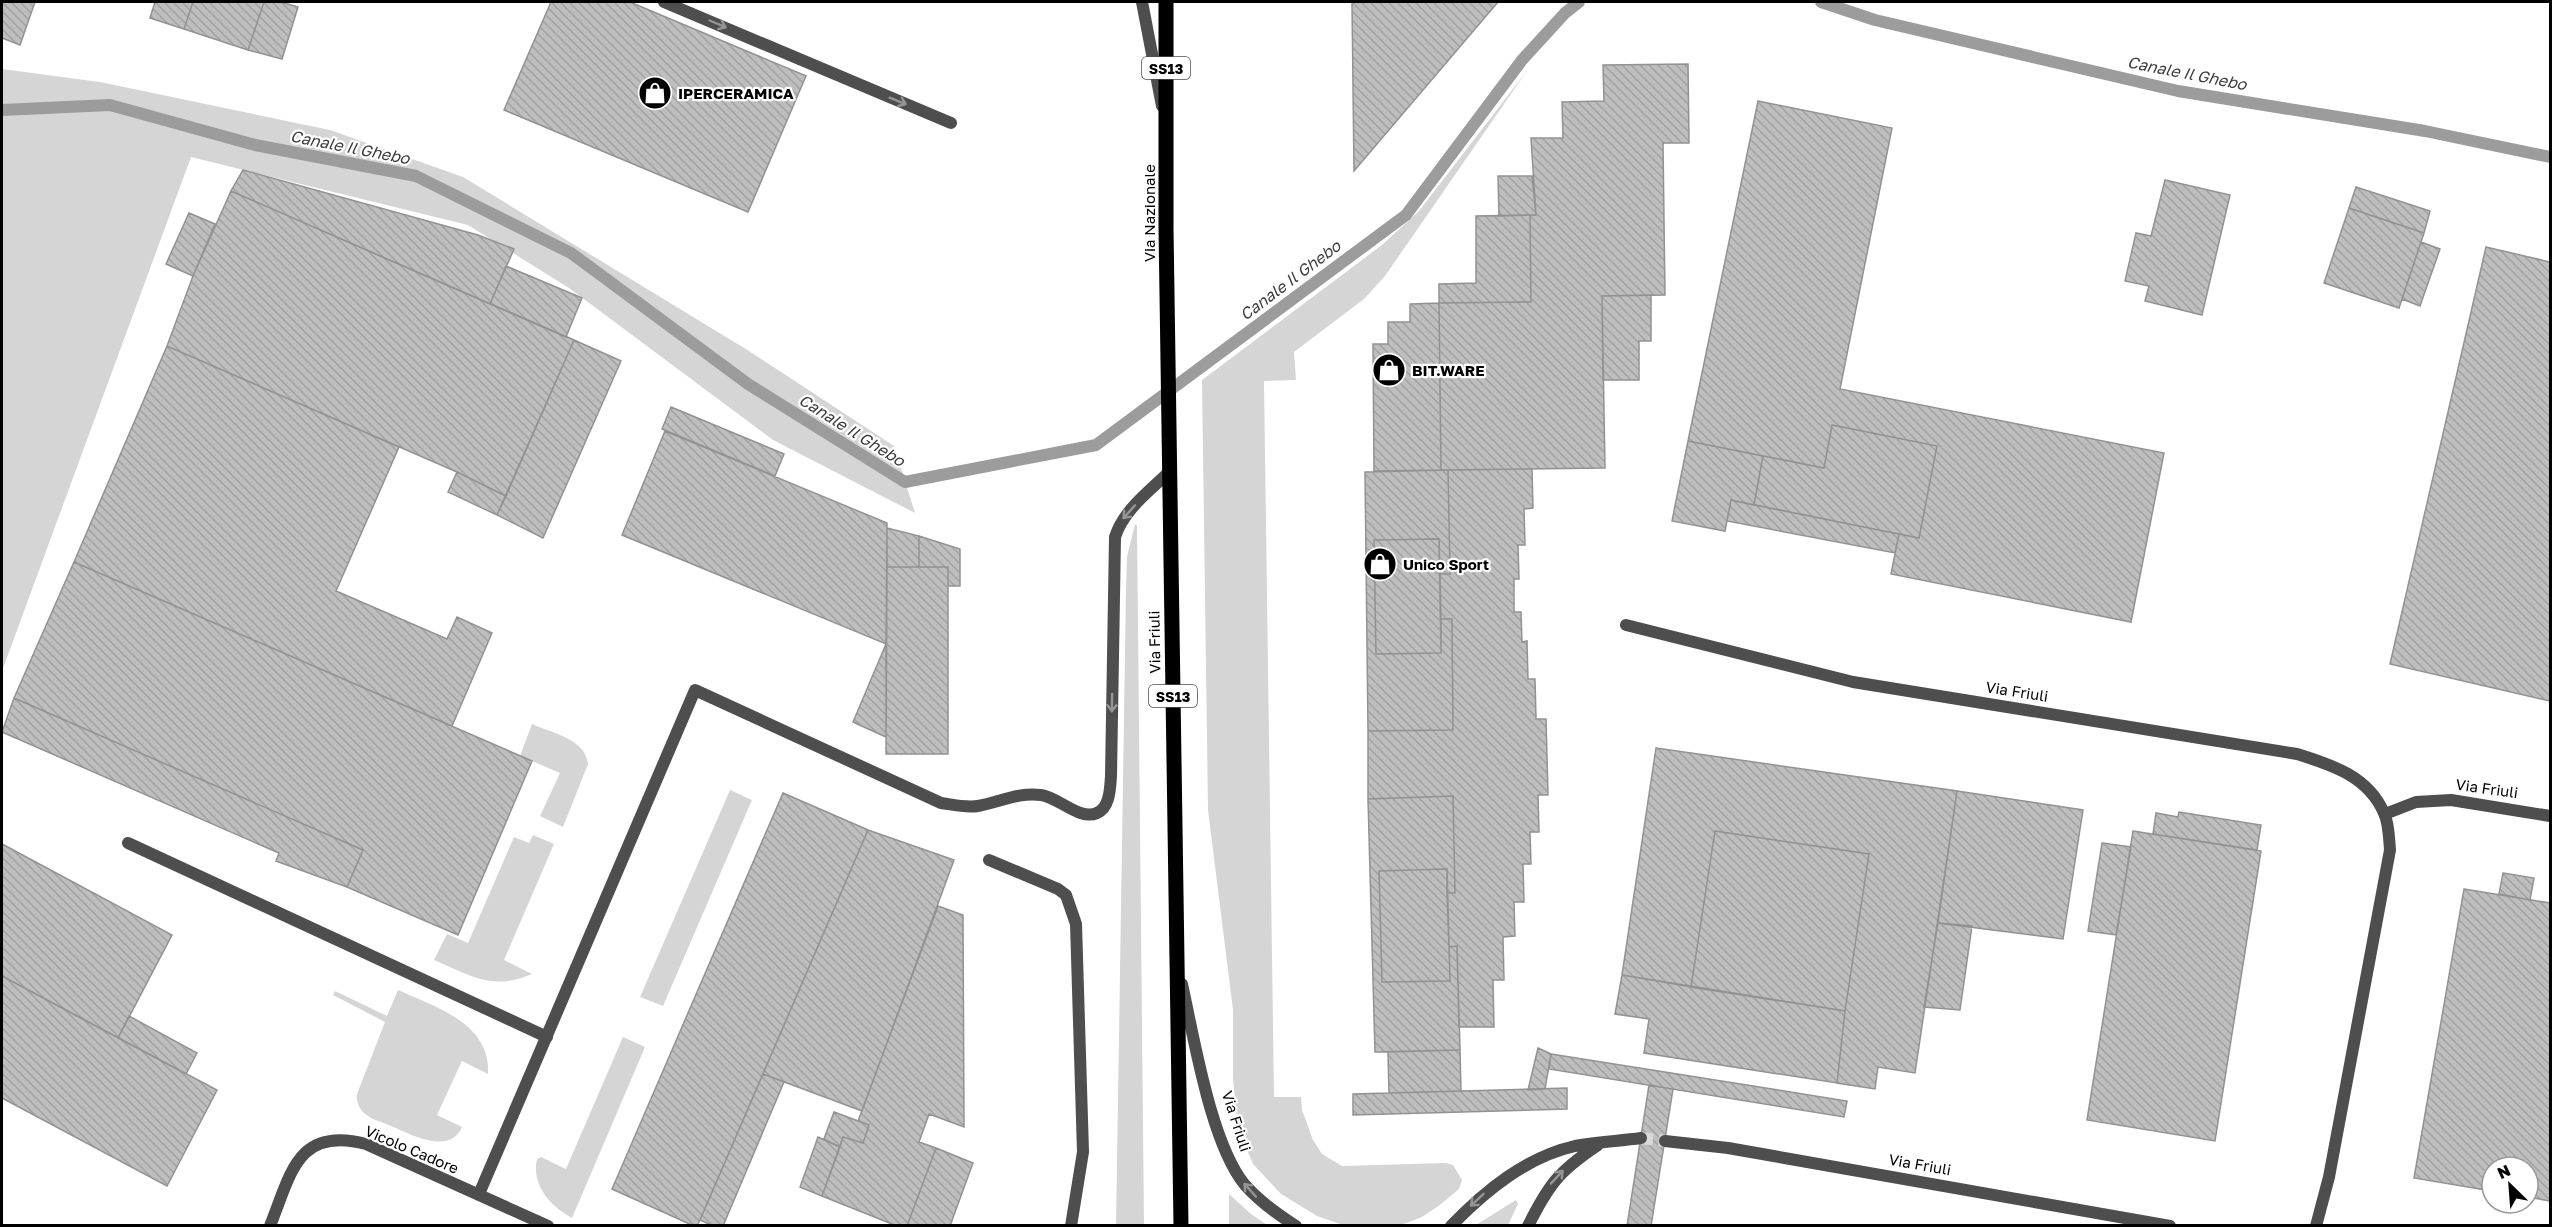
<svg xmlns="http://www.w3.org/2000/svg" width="2552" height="1227" font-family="'Golos Text',sans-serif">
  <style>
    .grass { fill: #d5d5d5 }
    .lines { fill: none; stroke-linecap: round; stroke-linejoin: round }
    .stream { stroke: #9c9c9c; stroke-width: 12 }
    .building { fill: url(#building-back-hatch); stroke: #929292; stroke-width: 1.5 }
    .street-tunnel { stroke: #d9d9d9; stroke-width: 12; stroke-dasharray: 12 6; stroke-linecap: butt }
    .lane { stroke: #4e4e4e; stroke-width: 12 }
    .street { stroke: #4e4e4e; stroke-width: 12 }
    .primary { stroke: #000; stroke-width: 15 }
    .oneway { stroke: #959595 }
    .labels { text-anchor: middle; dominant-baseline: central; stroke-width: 4.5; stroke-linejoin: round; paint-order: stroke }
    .shield { fill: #fff; stroke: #4c4c4c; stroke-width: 1.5 }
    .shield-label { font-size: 14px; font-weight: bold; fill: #000 }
    .poi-label { font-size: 15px; font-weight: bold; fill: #000; stroke: #fff; text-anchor: start }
    .street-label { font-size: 15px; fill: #000; stroke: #fff }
    .water-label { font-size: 16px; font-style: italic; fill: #3d3d3d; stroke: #fff }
  </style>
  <defs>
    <pattern id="building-back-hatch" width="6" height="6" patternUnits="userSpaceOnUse" patternTransform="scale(1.5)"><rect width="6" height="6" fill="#bebebe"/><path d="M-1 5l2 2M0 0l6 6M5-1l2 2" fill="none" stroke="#a2a2a2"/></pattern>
  </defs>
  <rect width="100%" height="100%" fill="#fff"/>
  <path class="grass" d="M1529 68 1385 276 1364 299 1294 352 1296 380 1264 381 1274 1097H1301L1302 1110 1313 1140 1322 1154 1342 1166 1445 1163 1453 1165 1462 1180 1459 1189 1441 1204 1422 1217 1401 1225H1343L1317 1216 1281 1194 1253 1164 1238 1129 1233 1079V1010L1208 810 1202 380 1382 245 1419 211Z
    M2 69 100 82 330 130 463 177 749 351 894 446 915 513 773 440 569 288 468 225 191 157 2 671Z
    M1135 524 1137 526 1144 1225 1116 1226 1126 590 1127 557Z
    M532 724C552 733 586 739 588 764L563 827 540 816 560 773 520 756Z
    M730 790 752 800 663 1006 640 997Z
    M533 835 554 844 504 960 532 974C493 991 471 976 434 960L447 934 468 943 514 837 529 843Z
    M398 990C435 1007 491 1023 488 1074L462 1061 437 1115 462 1127C450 1156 410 1134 391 1126 382 1122 369 1119 362 1111 358 1106 356 1100 357 1094L385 1022 333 995 335 991 387 1016Z
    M623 1037 645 1047 572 1218C551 1207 531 1185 537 1159L541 1157 566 1169Z
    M1229 1194 1251 1214 1267 1225H1229Z
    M1516 1200 1518 1204 1508 1225H1476Z"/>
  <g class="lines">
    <path class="stream" d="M1821 2 1875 20 2178 91 2425 131 2550 157
      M2 110 110 105 255 145 416 176 571 253 748 384 905 482 1096 445 1406 215 1522 60 1565 13 1579 2"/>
  </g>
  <path class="building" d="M2 2H35L20 45 2 38Z
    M155 2H193L184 29 150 18Z
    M193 2H264L248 50 184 29Z
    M264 2H281L298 7 282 59 248 50Z
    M551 2H630L806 76 748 212 504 110Z
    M1352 2H1498L1354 171Z
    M1688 64 1689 143H1663L1665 295 1602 296 1605 468 1441 470 1439 303 1531 302 1530 215H1536L1531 138H1563L1562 102 1604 101 1603 65Z
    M1758 101 1892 128 1840 389 2164 453 2131 622 1891 574 1899 534 1919 538 1937 446 1832 425 1824 468 1688 441Z
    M243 170 478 235 514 249 490 304 231 191Z
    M1498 176H1532L1536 215 1499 216Z
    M2165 180 2230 195 2202 315 2145 301 2149 286 2125 281 2136 233 2151 236Z
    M2356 187 2430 211 2424 233 2349 208Z
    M231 191 574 340 506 496 457 472 167 346 193 276Z
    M2349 208 2424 233 2399 308 2324 283Z
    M189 213 215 224 193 276 166 264Z
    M1530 215 1531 302 1439 303V284L1476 283V216Z
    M2421 242 2440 249 2420 306 2402 299Z
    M2486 247 2550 262V701L2390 664Z
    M506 266 582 298 566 337 490 304Z
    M1651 295V341H1639V380H1603L1602 296Z
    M1439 303 1441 470 1374 471 1373 344H1388V322H1410V304Z
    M574 340 621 361 543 538 497 515Z
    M167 346 399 447 336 591 447 639 457 617 492 633 452 726 74 562Z
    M671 407 784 454 775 476 662 429Z
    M1832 425 1937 446 1919 538 1754 505 1763 456 1824 468Z
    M665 431 887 523 886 644 622 535Z
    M1688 441 1763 456 1754 505 1731 500 1725 531 1672 521Z
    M1532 469 1533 508 1524 509 1525 545H1518L1519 579H1514V612H1521L1522 642 1527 641 1528 679H1535L1536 719H1546L1548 795H1538L1539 832H1530L1531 864H1523L1524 902H1514L1515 936 1503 937 1504 980H1493L1494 1027H1459L1457 946 1449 947 1447 893H1455L1453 796 1368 799V731L1453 730 1452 619H1441L1440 574H1450L1448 470Z
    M1448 470 1450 574H1440L1439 539 1374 540 1376 654 1441 653V619H1452L1453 730 1368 731 1365 472Z
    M457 472 506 496 497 515 448 492Z
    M1731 500 1899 534 1895 553 1727 521Z
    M887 528 919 536V567H887Z
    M919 536 960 549V586H948V567H919Z
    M1439 539 1441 653 1376 654 1374 540Z
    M74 562 532 761 458 935 347 887 363 850 14 698Z
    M887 567H948V754H886Z
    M886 644V737L853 722Z
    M14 698 363 850 347 887 276 861 279 853 2 732Z
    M1656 748 1957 791 1915 1073 1878 1067 1875 1089 1837 1083 1845 1011 1869 854 1715 831 1691 987 1622 975Z
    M1957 791 2083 810 2063 939 1938 923Z
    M783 793 868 830 700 1220 697 1226H694L612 1189Z
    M1453 796 1455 893H1447V869L1379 871 1382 982 1450 981 1449 947 1457 946 1460 1050 1375 1052 1368 799Z
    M2179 812 2261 825 2257 850 2153 834 2156 813 2178 817Z
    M868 830 954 860 862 1111 763 1074Z
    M1715 831 1869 854 1845 1011 1691 987Z
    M2133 831 2261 851 2215 1141 2087 1120Z
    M2102 843 2131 847 2116 935 2088 931Z
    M2 844 172 935 118 1038 2 976Z
    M1447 869 1450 981 1382 982 1379 871Z
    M2503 873 2534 878 2530 900 2499 894Z
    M2464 889 2550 903V1201L2528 1197V1167H2492V1191L2414 1178Z
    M938 906 963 915 964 1127 929 1114 919 1142 936 1148 907 1226H897L822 1196 843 1137 863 1143 869 1125 858 1121Z
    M1938 923 1972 926 1960 1010 1924 1007Z
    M1622 975 1845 1011 1837 1083 1644 1053 1649 1019 1615 1014Z
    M2 976 217 1090 167 1186 2 1098Z
    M129 1016 197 1053 186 1074 118 1038Z
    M1538 1048 1551 1054 1545 1089 1528 1090Z
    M1460 1050 1461 1091 1389 1093 1388 1052Z
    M1551 1054 1847 1101 1844 1117 1549 1069Z
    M763 1074 784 1082 723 1226H713L700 1220Z
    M1649 1085 1673 1089 1651 1226H1627Z
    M1567 1088V1109L1353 1115V1094Z
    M834 1112 869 1125 863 1143 843 1137 840 1147 824 1139Z
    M818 1137 840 1147 822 1196 800 1187Z
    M936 1148 973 1163 950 1226H907Z"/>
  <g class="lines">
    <path class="street-tunnel" d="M1641 1138 1665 1141"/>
    <path class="lane" d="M664 2 951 123
      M1142 2 1162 106
      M128 843 547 1037
      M989 860 1058 889 1066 895 1076 924 1083 1152 1071 1226
      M479 1194 695 690 941 803C954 805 966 808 978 806 1000 802 1018 792 1041 795 1058 797 1080 821 1097 813 1110 807 1110 789 1111 776L1115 537C1124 509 1150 491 1170 471"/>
    <path class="street" d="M1626 625 1853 682 2297 754C2332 765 2368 776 2384 813 2389 823 2389 839 2390 850L2329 1177 2316 1226
      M2385 814 2416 802 2451 800 2550 816
      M1182 984C1194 1038 1211 1144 1245 1185 1260 1202 1277 1214 1296 1226
      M1665 1141 1728 1148 2170 1226
      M270 1226C291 1174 297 1126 366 1144L548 1226
      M1451 1226C1485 1191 1526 1157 1575 1146 1597 1142 1619 1141 1641 1138
      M1528 1226C1549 1184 1559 1171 1598 1145"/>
    <path class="primary" d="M1166 2V228L1181 1226"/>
  </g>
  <defs><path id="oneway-shaft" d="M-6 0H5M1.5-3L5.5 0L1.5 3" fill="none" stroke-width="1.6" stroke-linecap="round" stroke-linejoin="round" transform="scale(1.5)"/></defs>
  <g class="oneway">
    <use href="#oneway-shaft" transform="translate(718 24) rotate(23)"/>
    <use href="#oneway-shaft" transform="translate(898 101) rotate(22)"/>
    <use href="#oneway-shaft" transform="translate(1129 512) rotate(132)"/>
    <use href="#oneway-shaft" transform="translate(1112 703) rotate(91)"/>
    <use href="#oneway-shaft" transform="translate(1557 1177) rotate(-47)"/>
    <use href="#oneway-shaft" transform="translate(1250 1190) rotate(-132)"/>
    <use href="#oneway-shaft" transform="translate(1477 1200) rotate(137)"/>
  </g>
  <defs>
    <symbol id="shop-disc" viewBox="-11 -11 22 22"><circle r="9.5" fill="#000" stroke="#fff"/><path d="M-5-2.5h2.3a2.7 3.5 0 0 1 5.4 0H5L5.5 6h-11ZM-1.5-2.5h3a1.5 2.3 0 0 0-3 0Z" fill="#fff"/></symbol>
  </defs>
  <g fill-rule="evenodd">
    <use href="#shop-disc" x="636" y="74" width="38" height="38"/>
    <use href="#shop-disc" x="1370" y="351" width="38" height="38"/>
    <use href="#shop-disc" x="1361" y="545" width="38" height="38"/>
  </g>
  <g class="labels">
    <g class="shield">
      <rect x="1142" y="57" width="48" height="22" rx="4.5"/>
      <rect x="1149" y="685" width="48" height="22" rx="4.5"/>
    </g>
    <g class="shield-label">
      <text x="1166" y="68">SS13</text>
      <text x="1173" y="696">SS13</text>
    </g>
    <g class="poi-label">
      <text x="678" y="93">IPERCERAMICA</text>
      <text x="1412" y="370">BIT.WARE</text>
      <text x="1403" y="564">Unico Sport</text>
    </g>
    <g class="street-label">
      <text transform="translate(1149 213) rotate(-90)">Via Nazionale</text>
      <text transform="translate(1154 642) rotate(-91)">Via Friuli</text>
      <text transform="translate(2017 691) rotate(9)">Via Friuli</text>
      <text transform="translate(2487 788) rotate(8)">Via Friuli</text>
      <text transform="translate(1237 1121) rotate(72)">Via Friuli</text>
      <text transform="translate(412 1149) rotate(23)">Vicolo Cadore</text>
      <text transform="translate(1920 1164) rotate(10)">Via Friuli</text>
    </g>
    <g class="water-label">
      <text transform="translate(2187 73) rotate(11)">Canale Il Ghebo</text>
      <text transform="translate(350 147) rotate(11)">Canale Il Ghebo</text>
      <text transform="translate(1290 280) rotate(-37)">Canale Il Ghebo</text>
      <text transform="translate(852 430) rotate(32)">Canale Il Ghebo</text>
    </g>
  </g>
  <rect width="2552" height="1227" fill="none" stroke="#000000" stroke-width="6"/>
  <g transform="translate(2510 1185) rotate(335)"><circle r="28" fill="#ffffff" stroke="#999999" stroke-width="1.5"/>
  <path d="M0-4.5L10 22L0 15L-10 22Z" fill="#000000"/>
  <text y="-9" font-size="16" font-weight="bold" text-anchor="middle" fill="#000000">N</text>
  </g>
</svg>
